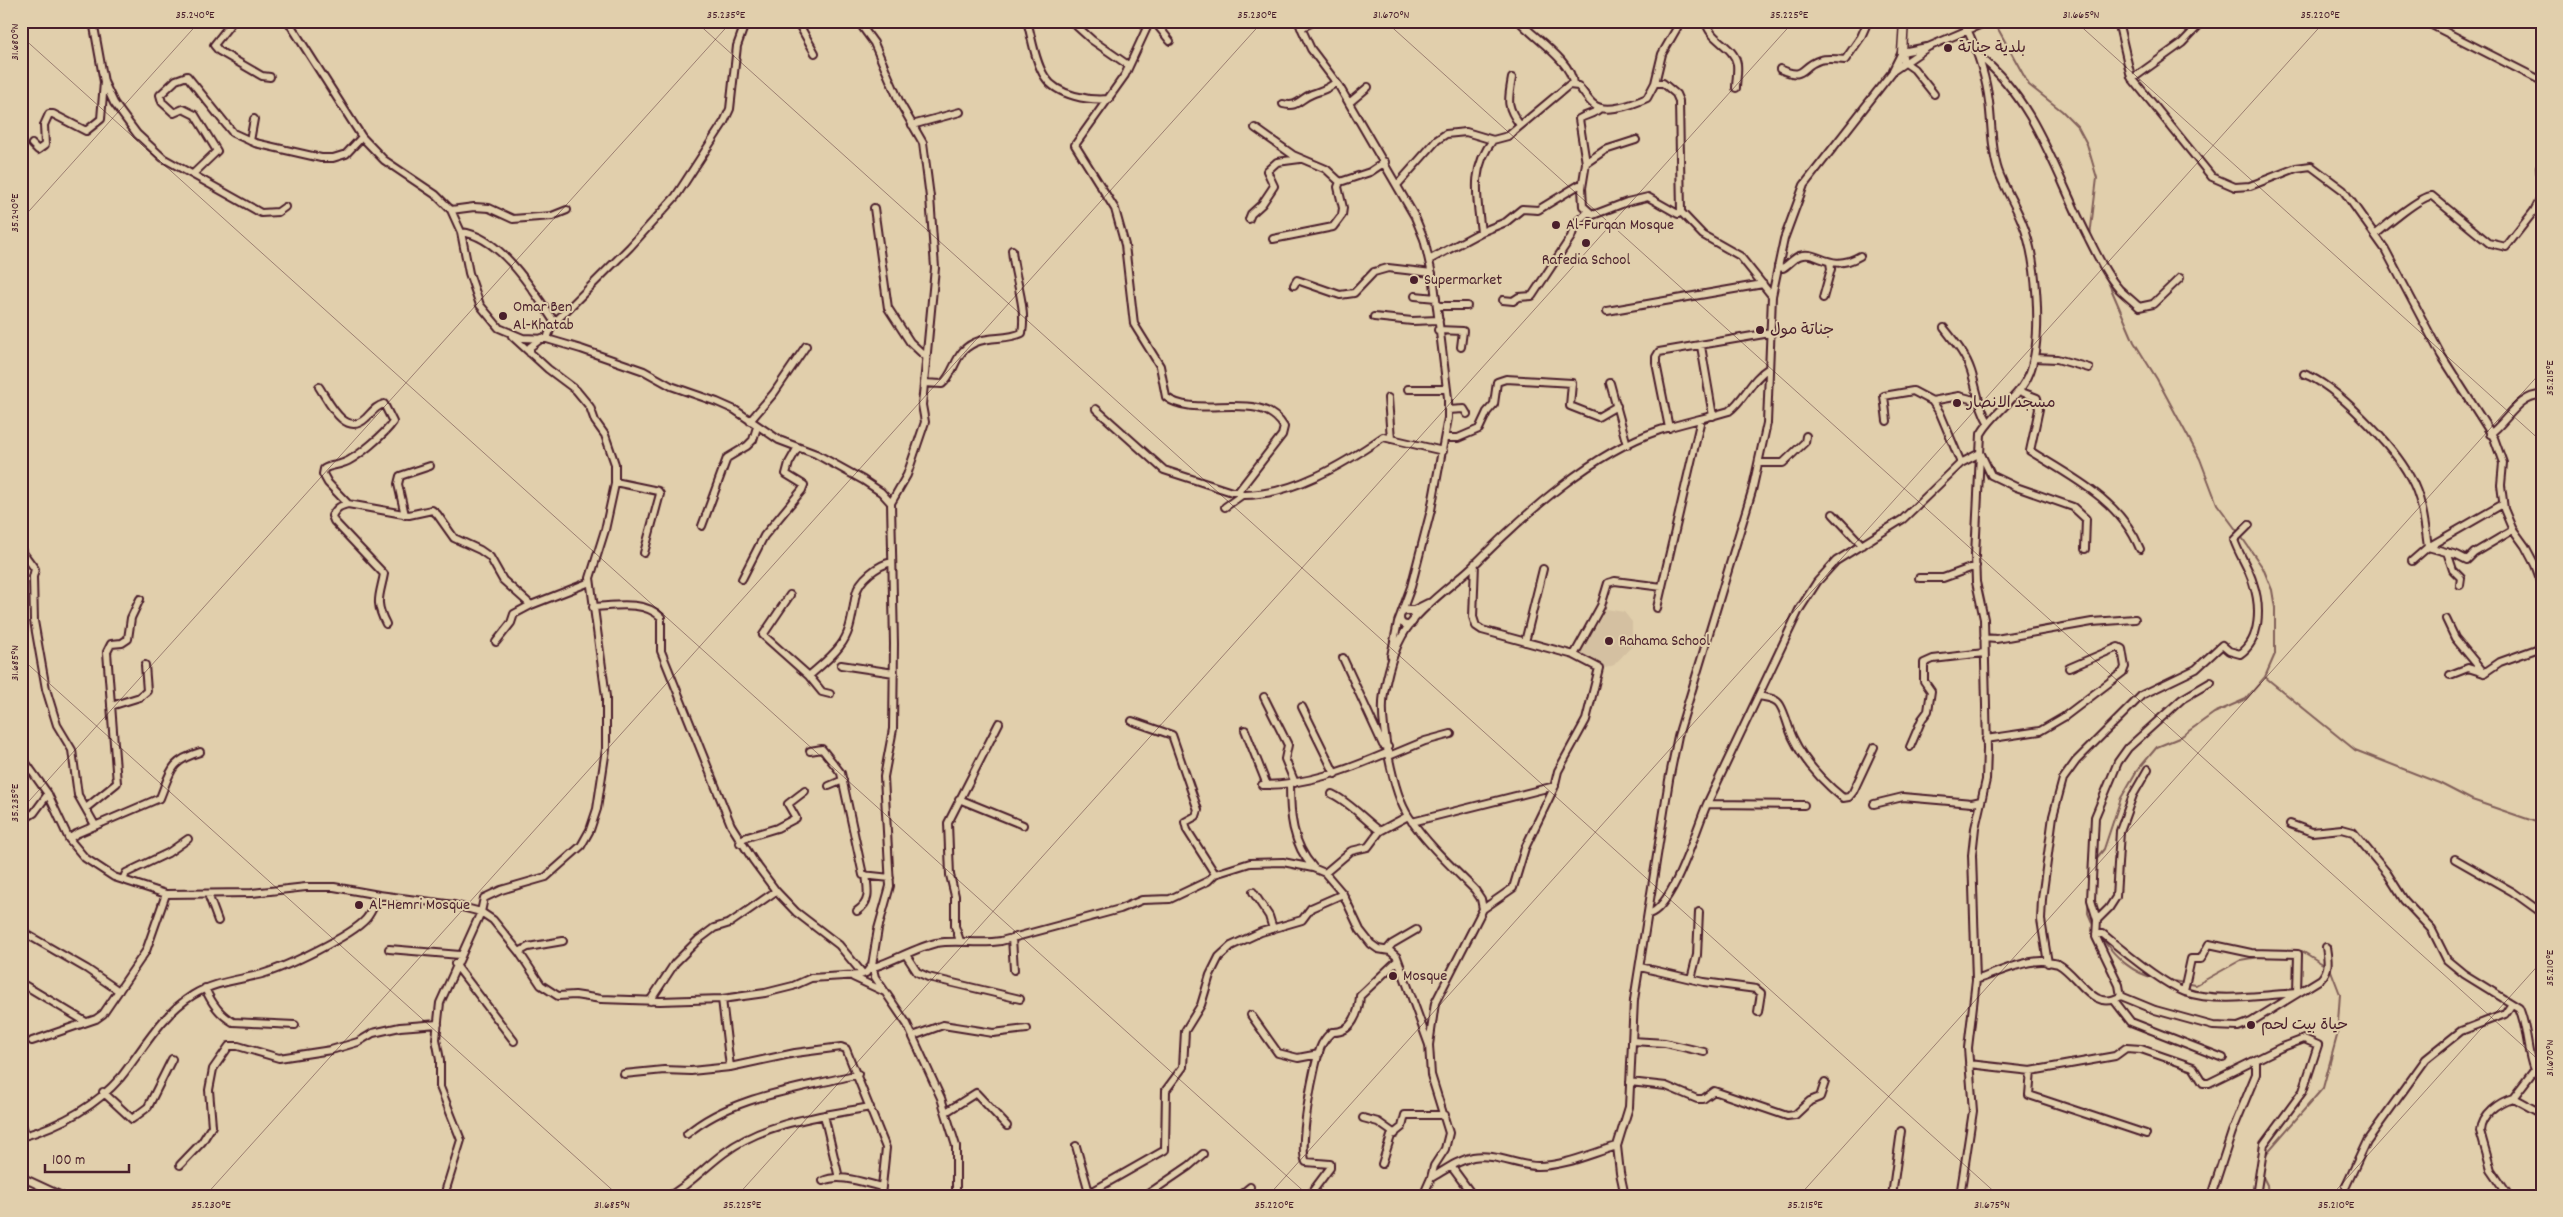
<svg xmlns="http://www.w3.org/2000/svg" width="2563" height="1217" font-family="Dekko,'Playpen Sans Arabic',sans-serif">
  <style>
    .built { fill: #d4c0a1 }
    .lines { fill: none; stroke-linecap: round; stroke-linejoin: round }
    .stream { stroke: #815f59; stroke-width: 2 }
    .minor-casing { stroke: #4a1f2b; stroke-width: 10 }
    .major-casing { stroke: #4a1f2b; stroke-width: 11 }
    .minor { stroke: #e1cfac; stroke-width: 6 }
    .major { stroke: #e1cfac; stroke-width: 8 }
    .ticks { fill: none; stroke: #4a1f2b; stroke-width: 1; stroke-opacity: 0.45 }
    .poi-dot { fill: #4a1f2b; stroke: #e1cfac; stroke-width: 2 }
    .labels { text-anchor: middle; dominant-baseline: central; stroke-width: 4; stroke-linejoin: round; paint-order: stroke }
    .poi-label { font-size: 16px; fill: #4a1f2b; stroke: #e1cfac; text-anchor: start }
    .neatline { fill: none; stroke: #4a1f2b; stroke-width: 2 }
    .ticks-label { font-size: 12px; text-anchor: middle; fill: #4a1f2b }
  </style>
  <rect width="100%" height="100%" fill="#e1cfac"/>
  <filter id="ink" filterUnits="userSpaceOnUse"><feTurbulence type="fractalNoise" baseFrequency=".02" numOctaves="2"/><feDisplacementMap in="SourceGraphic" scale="10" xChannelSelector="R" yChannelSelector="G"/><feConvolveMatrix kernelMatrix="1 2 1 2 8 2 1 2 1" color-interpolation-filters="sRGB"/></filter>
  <g filter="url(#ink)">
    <path class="built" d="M1606 609 1624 612 1632 622V646L1614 665 1606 668 1584 660 1578 651 1591 635Z"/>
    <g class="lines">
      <path class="stream" d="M1997 27 2029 85 2062 111 2078 127 2087 144 2097 178 2090 236
        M2106 277 2134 342 2157 379 2200 459 2217 504 2237 531
        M2265 677 2355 750 2439 783 2472 800 2542 824
        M2095 860 2104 849 2121 798 2136 772 2157 747 2179 738 2214 713 2246 699 2265 677 2275 654V608L2272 590 2263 568 2243 539
        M2089 886 2088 913 2094 927
        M2103 940C2117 958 2132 973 2155 978
        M2297 952 2302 951 2326 966
        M2167 980 2196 985 2241 960 2265 956
        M2265 1155 2323 1088 2337 1036 2340 994 2330 968
        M2262 1175 2267 1185 2268 1196"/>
      <defs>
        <path id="minor" d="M233 21 214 45 219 51 262 76 270 77
          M288 21 362 137 384 160 436 195 451 210 461 232 469 273 480 305 499 328 523 338 547 339 581 349 644 371 671 386 717 402 735 410 779 440 816 454 863 480 881 492 891 503 894 644 893 729 884 777 890 886 878 929 872 965 875 977 907 1024 941 1098 956 1146V1196
          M797 21 815 53
          M858 21 874 43 900 103 923 143 930 197 935 268 922 405 925 422 907 475 891 503
          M1027 21C1032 38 1035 62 1045 77 1057 96 1090 101 1109 99
          M1071 21 1092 40 1128 65
          M1150 21 1125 75 1075 145 1115 209 1125 245 1134 324 1160 366 1166 397C1197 421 1262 387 1284 427L1282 435 1238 492
          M1154 21 1170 41
          M1298 21 1311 49 1339 86 1415 217 1424 239 1434 283 1448 398V418L1431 510 1411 587 1398 622 1391 656
          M1519 21C1534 38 1572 61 1573 84
          M1706 21C1709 41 1734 45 1737 64 1738 72 1736 81 1736 88
          M2118 21 2131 77 2212 177 2235 187 2250 186 2296 168 2311 166 2343 190 2385 249 2441 355 2494 438 2503 463 2501 485 2504 509 2512 528 2525 546 2535 565 2542 584
          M2424 21 2542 81
          M1301 28 1314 21
          M1902 52 1904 62 1914 69 1934 94
          M1902 52 1927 47
          M1979 56C2036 101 2056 175 2088 237 2097 255 2106 274 2119 289 2125 295 2133 301 2139 307L2153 304 2180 278
          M1780 69C1806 81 1800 66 1820 60 1827 58 1837 59 1845 60L1861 37 1868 21
          M1893 70 1902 52
          M1512 78C1508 101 1506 106 1520 125
          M2132 79 2182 43 2203 21
          M104 82 114 103 137 134 163 158 261 213 278 212 285 207
          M1655 83 1662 54 1681 21
          M1349 103 1368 87
          M1283 104C1298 108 1299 99 1312 94 1322 90 1327 90 1336 82
          M912 125 960 112
          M1255 128 1293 155 1326 169 1340 182
          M250 141 254 119
          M32 144 38 150 45 145 44 125 49 114H53L86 131 101 119 104 82 93 21
          M1586 163 1605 150 1636 140
          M2542 164 2540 167 2542 189
          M193 174 217 151 195 115 183 109 174 113 162 102 160 95 176 80 187 76 233 133 255 143 321 158H333L346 154 362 137
          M1398 184 1437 140 1446 134 1466 132 1493 140 1508 136 1569 85 1578 86C1583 91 1587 99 1593 104 1605 115 1634 104 1647 98L1655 83H1663L1676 94 1679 101 1681 212 1703 235 1740 256 1772 296
          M1582 188 1586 163 1579 119C1586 114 1594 115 1600 108
          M874 208 888 308 910 342 926 357
          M451 210 474 207 489 208 513 219 552 216 567 210
          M1249 219 1251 214 1262 204 1274 186 1267 171 1277 162 1300 159
          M461 232C501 236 535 293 555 323
          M1481 232C1477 197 1470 169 1493 140
          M2375 235C2384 227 2422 195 2432 196L2489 243 2506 247 2534 211 2542 195
          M1273 239 1333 227 1342 215 1343 208 1338 187 1340 182 1370 172 1385 162
          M1429 260 1481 232 1506 222 1522 209 1538 210 1579 185 1582 188 1583 206 1593 215 1627 202 1648 197 1678 214 1681 212
          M1778 266 1783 268C1788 265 1794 258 1799 256 1818 249 1829 274 1860 256
          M1294 285 1297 280 1340 295 1354 293 1374 272 1388 268 1432 273
          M1415 296 1436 298
          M1823 298 1831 269 1830 262
          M1503 300 1513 301 1519 297 1532 296 1571 237 1576 223 1588 212
          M1437 306H1467
          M1607 311 1763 284
          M1374 317 1412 321 1439 320
          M1944 328C1954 341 1966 355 1971 371 1977 389 1978 405 1988 422
          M1438 330 1463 331 1461 347
          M547 339 551 327 557 320 630 247 676 196 724 122 730 109 737 46 746 21
          M1701 346 1713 416
          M530 353V347L542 338
          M2034 358 2057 359 2089 368
          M2304 374C2336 385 2394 447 2410 477 2422 497 2425 524 2428 547
          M924 383 942 384C952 376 954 361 963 351 980 333 1003 342 1022 333 1027 306 1014 277 1012 250
          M1610 383 1627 445
          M319 387C329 402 345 438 366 418 372 412 376 406 384 404L393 422C386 433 356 459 343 463 336 466 330 465 324 469L323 474 328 483 348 504 409 515 432 510 437 514 454 538 480 550 490 557 503 580 531 605 590 582
          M1408 389H1447
          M2019 391 2037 398 2039 409 2030 451C2072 477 2121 501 2140 549
          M1388 398 1391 439
          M1932 401 1940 413 1961 463
          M1096 409 1164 470 1232 492H1238L1242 495C1291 496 1344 464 1383 437L1443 451
          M1448 410 1464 409 1467 414
          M750 421 774 393 806 346
          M1887 421 1884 396 1913 391 1932 401 1959 396 1978 401
          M1669 428 1656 363V357L1659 352 1770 333
          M2490 434C2507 422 2519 394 2542 395
          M1446 438H1458L1479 429 1487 412 1494 404 1497 382 1506 379 1572 383 1570 406 1598 417 1617 406
          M1981 454 1991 475 2016 487 2073 507 2086 519 2085 549
          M1759 463H1783L1805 442 1806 436
          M615 482 658 491 660 494 644 553
          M348 504C340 506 337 507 332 516L334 521 384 574C380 596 374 601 386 624
          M1225 507 1242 495
          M1833 514 1862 545
          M405 515 398 484 400 476 430 466
          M702 526 727 458 747 446 753 440 757 427
          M2428 547 2457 555 2467 560 2474 553 2513 530
          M21 550 35 569 33 577 34 621 46 689 57 725 72 750 78 795 95 825
          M2447 552 2453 570 2461 578 2460 585
          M2412 561 2428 547 2503 504
          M1475 563 1473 617 1476 626 1482 630 1574 655 1599 668 1586 720 1558 771 1554 788 1525 848 1513 888 1483 909
          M1919 578H1943L1976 566
          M742 579 764 536 802 490 804 485 786 474 789 463 798 447
          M790 595 763 635 809 676 822 692 830 694
          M593 607C615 606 644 600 661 617V651L731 825 753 860 776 891 796 912 839 945 863 974
          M1657 608 1701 419
          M1408 610H1414L1428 603
          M1400 618a7 7 0 1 1 14 0a7 7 0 1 1-14 0Z
          M2446 619 2455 638 2484 673 2500 662 2542 647
          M1984 638 1996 639 2092 622 2135 619
          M496 642 511 623 514 614 531 605
          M1525 642 1543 569
          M1574 655 1601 606 1608 583 1615 581 1662 587
          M1343 658 1383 745 1388 747
          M841 665 894 673
          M2450 675 2468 668 2484 673
          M809 676C819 667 832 657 840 646 852 631 852 612 856 594 859 579 878 565 892 562
          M1759 696C1767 698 1776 698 1780 705 1786 715 1788 728 1793 738 1805 763 1822 781 1843 798L1849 797 1853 792 1874 747
          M1264 697 1288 745 1285 759 1295 783
          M111 706 140 697 147 691 145 665
          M1302 707 1335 774
          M1132 721 1172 735 1198 810 1196 816 1185 822 1187 830 1215 874
          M1245 730 1267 785
          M1986 739 2040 731 2064 717 2123 672 2125 667 2122 649 2118 647 2069 668
          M1910 747 1922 719 1928 711 1931 691 1924 681V663L1933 659 1984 653
          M810 751 822 749 841 773 863 875 890 878
          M21 756 48 794 69 839 85 858 114 877 166 894 252 893 306 887H334L379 895 454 905 481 912 493 920 519 952 541 985 558 996 575 995 601 999 660 1001 722 999 765 993 793 986 811 978 860 975 866 973 872 965
          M1389 756 1425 741 1451 734
          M1290 784C1290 814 1292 844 1313 867
          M1262 785C1308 785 1347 770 1389 752
          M829 786 843 780
          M1332 794C1348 801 1365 820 1380 831
          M959 799 1023 825
          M1707 804 1804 805
          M1874 804 1903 797 1972 803 1981 801
          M86 808 117 783 107 652 111 644 122 643 128 639 131 618 140 599
          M21 821 34 813 48 794
          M1412 822 1555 786
          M2290 824 2312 832 2342 829 2353 832 2387 873 2404 900 2432 930 2447 960 2464 974 2519 1008C2528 1028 2526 1050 2534 1070
          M69 839 76 834 160 798C171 771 170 761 200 752
          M740 843 744 838 777 828 796 818 788 804 805 791
          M2455 859 2513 892 2542 913
          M1325 873 1351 851 1368 847 1380 831 1408 816
          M123 880 126 873 168 853 188 839
          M1253 892 1269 916 1273 929
          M208 894 218 921
          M857 911C871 902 868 890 866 875
          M1649 914C1674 906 1696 829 1707 804L1799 610 1817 582 1836 561 1903 519 1961 463 1980 453
          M2097 920 2091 900 2095 817 2118 762 2128 748 2182 699 2211 682
          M21 931 87 969 119 991
          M2096 934H2103C2123 951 2161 983 2185 992 2216 1003 2264 995 2297 993L2298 954 2251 953 2209 944 2201 959H2191L2184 991
          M1012 938 1014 970
          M960 941 955 926V896L950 875 948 823 999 723
          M389 949 460 955
          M1387 950 1392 944 1416 930
          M519 952 528 947 563 941
          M906 955 917 972 928 977 1020 999
          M2048 963 2041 920 2042 899 2053 816 2063 779 2076 761 2142 695 2196 669 2222 645 2229 651 2240 654C2261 640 2261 606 2253 583 2249 568 2239 555 2234 540L2249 525
          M455 964 514 1041
          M872 965 877 966C895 960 918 947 936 943 959 939 978 945 1001 941L1120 909 1142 900 1170 899 1208 881 1215 874 1250 863 1283 862 1313 868 1325 873 1343 894 1360 930 1371 944 1378 949 1390 951 1397 957 1429 1045 1431 1075 1449 1133 1445 1149 1434 1166 1431 1178 1423 1196
          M1640 967 1704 982 1756 989 1761 993 1758 1012
          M853 977 885 992
          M1691 979 1697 955 1699 912
          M1976 980C1993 974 2025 960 2043 961 2047 962 2055 963 2058 964 2078 974 2093 1014 2121 996
          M21 983 86 1022
          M205 988C211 1002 220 1015 233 1022L295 1025
          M2121 996 2155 1010 2213 1026 2238 1027 2251 1022 2321 979C2330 969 2328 960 2326 947
          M2121 996 2119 985 2096 937 2097 920 2109 908 2116 897 2120 831 2133 795 2148 769
          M722 999 730 1067
          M2114 1000 2131 1022 2223 1058
          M650 1001 675 963 698 940 714 928 730 923 776 891
          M1251 1015 1278 1053 1298 1058 1319 1054
          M913 1036 943 1025 993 1033 1027 1029
          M32 1041 96 1019 103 1014 146 951 166 894
          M1632 1041 1665 1043 1704 1052
          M1429 1045 1435 1003 1483 909 1481 899 1475 890C1452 867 1427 844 1409 817 1393 794 1379 721 1384 693 1388 670 1396 641 1411 623 1430 599 1456 583 1477 562 1527 512 1592 453 1660 430 1682 423 1706 418 1729 411 1745 399 1751 379 1769 368
          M1969 1064 2031 1071 2115 1056 2126 1048 2141 1049 2193 1067 2203 1083H2209L2280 1048 2304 1039 2318 1045 2303 1091 2264 1144 2256 1196
          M2031 1071 2029 1095 2146 1134
          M624 1074 664 1070 691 1071 730 1067 795 1053 841 1047 846 1049 886 1148 881 1196
          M1630 1082 1666 1086 1697 1099H1703L1714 1091 1787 1116 1795 1115 1810 1101 1820 1097 1825 1082
          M103 1092 132 1119 148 1107 172 1059
          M2513 1098 2542 1060
          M946 1112 976 1093 1007 1126
          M824 1115 839 1178
          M1363 1118 1378 1122 1395 1134
          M21 1123 26 1135
          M687 1134C733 1095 801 1089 858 1074
          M21 1137C59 1126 95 1107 121 1077 144 1048 161 1015 193 995 214 982 239 980 262 974 286 967 351 936 366 919 372 912 375 903 379 895
          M1076 1146 1089 1192
          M1617 1146 1620 1173 1625 1196
          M1382 1164 1391 1136 1402 1127 1405 1115H1445
          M180 1165 202 1142 212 1126 209 1090 213 1069 229 1046H238L279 1058 331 1050 358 1042 373 1033 400 1027 438 1024
          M1451 1166 1473 1196
          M21 1177 62 1196
          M1431 1178C1445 1170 1458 1160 1473 1157 1495 1153 1517 1166 1538 1166 1565 1166 1592 1153 1617 1146L1629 1107 1634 1000 1669 780 1678 736 1752 491 1767 423 1772 296 1784 239 1804 185 1893 71 1928 47 1989 21
          M823 1181C840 1173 864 1183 882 1187
          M2346 1186 2367 1141 2426 1059 2461 1031 2505 1014 2512 1004
          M447 1196 446 1189 461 1140 440 1087V1060L436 1039 440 1003 481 912 484 898 501 890 546 877 581 846 590 830 597 809 606 749V697L590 578 605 530 615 484V464L605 435 595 421 590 407 576 390 548 369 512 336
          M669 1196C690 1184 705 1167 724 1153 765 1122 821 1116 870 1107
          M1084 1196 1165 1150 1166 1090 1183 1067 1185 1031 1201 1005 1210 975 1219 957 1231 946 1261 932 1302 920 1311 908 1343 894
          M1145 1196 1189 1166 1203 1154
          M1239 1196 1250 1187
          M1309 1196 1330 1168V1164L1306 1162C1298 1148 1314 1060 1322 1044 1325 1039 1328 1035 1332 1032 1352 1033 1359 1013 1360 996L1398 960
          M1892 1196 1901 1131
          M1960 1196 1973 1111 1968 1048 1976 980 1972 855 1975 828 1986 780 1987 749 1984 619 1976 582 1975 555 1981 434C1994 411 2020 398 2030 372 2043 336 2037 257 2022 222 2015 204 2004 188 1998 170 1991 149 1992 124 1989 102 1986 75 1978 53 1967 29
          M2211 1196 2232 1132 2256 1074V1061
          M2509 1196 2491 1170 2480 1131C2481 1115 2499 1102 2513 1098L2542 1114"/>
        <path id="major" d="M1902 52 1904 21"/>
      </defs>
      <use href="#minor" class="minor-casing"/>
      <use href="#major" class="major-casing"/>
      <use href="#minor" class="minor"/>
      <use href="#major" class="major"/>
    </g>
  </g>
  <path class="ticks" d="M695 21 1999 1196M1385 21 2542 1063M2075 21 2542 442M21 36 1309 1196M21 220 200 21M21 658 619 1196M21 810 732 21M205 1196 1263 21M737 1196 1794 21M1268 1196 2325 21M1799 1196 2542 371M2331 1196 2542 961"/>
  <g class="poi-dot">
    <circle cx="1948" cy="48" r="5"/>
    <circle cx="1556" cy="225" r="5"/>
    <circle cx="1586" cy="243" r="5"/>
    <circle cx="1414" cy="280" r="5"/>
    <circle cx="503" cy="316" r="5"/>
    <circle cx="1760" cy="330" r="5"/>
    <circle cx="1957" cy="403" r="5"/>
    <circle cx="1609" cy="641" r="5"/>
    <circle cx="359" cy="905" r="5"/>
    <circle cx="1393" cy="976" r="5"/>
    <circle cx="2251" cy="1025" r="5"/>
  </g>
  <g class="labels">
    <g class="poi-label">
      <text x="1958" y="48">بلدية جناتة</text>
      <text x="1566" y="225">Al-Furqan Mosque</text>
      <text x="1586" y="260" text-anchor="middle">Rafedia School</text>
      <text x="1424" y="280">Supermarket</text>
      <text x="513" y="307">Omar Ben<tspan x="513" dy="18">Al-Khatab</tspan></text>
      <text x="1770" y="330">جناتة مول</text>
      <text x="1967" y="403">مسجد الانصار</text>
      <text x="1619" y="641">Rahama School</text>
      <text x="369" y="905">Al-Hemri Mosque</text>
      <text x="1403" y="976">Mosque</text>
      <text x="2261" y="1025">حياة بيت لحم</text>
    </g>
  </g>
  <rect width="2563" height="1217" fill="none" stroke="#e1cfac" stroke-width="55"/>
  <path d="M45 1164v8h84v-8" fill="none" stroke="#4a1f2b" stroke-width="2.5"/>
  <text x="52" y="1164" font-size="15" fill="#4a1f2b" stroke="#e1cfac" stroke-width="4" paint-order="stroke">100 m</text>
  <rect x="28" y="28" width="2508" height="1162" class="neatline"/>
  <g class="ticks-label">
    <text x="195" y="18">35.240°E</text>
    <text x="726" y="18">35.235°E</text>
    <text x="1257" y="18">35.230°E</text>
    <text x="1391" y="18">31.670°N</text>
    <text x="1789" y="18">35.225°E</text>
    <text x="2081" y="18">31.665°N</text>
    <text x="2320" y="18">35.220°E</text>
    <text transform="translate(14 42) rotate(-90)" y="4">31.680°N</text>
    <text transform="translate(14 213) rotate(-90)" y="4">35.240°E</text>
    <text transform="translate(2549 378) rotate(-90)" y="4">35.215°E</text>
    <text transform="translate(14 663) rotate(-90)" y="4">31.685°N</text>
    <text transform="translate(14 803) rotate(-90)" y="4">35.235°E</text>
    <text transform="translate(2549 968) rotate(-90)" y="4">35.210°E</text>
    <text transform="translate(2549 1058) rotate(-90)" y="4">31.670°N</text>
    <text x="211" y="1208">35.230°E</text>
    <text x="612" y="1208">31.685°N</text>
    <text x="742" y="1208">35.225°E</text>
    <text x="1274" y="1208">35.220°E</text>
    <text x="1805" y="1208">35.215°E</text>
    <text x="1992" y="1208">31.675°N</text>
    <text x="2336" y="1208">35.210°E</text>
  </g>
</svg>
